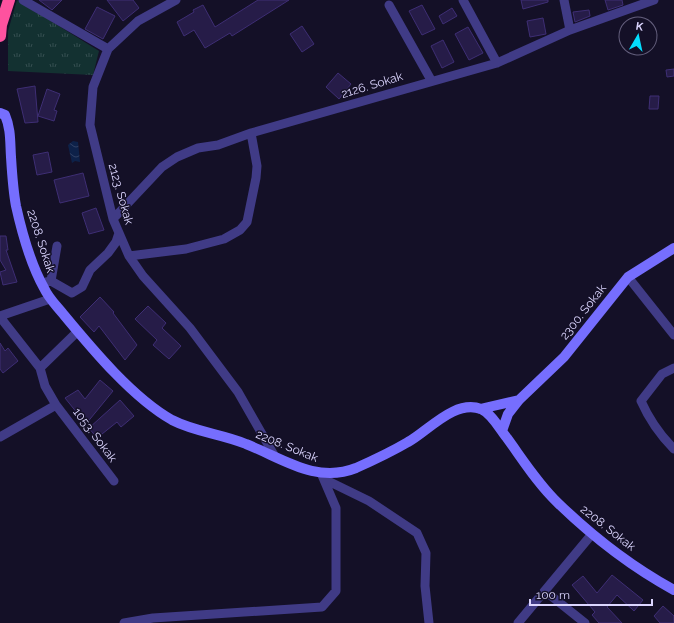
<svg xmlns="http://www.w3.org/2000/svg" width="674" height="623" font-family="Raleway,sans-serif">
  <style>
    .park { fill: url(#park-tufts) }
    .water { fill: url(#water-waves) }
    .building { fill: #261c48; stroke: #3e2e74 }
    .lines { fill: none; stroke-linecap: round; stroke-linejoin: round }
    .street { stroke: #403b86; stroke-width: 9 }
    .secondary { stroke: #766efe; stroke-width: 10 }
    .highway { stroke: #fe529f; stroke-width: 12 }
    .labels { text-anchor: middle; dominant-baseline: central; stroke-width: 3; stroke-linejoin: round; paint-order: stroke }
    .street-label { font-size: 12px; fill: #dcd6ff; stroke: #141027 }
  </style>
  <defs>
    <pattern id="park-tufts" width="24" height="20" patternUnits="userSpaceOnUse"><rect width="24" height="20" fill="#133131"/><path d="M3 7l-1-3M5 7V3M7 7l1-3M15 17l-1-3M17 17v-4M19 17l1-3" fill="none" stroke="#354e50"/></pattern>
    <pattern id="water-waves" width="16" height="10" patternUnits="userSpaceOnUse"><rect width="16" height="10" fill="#0d2149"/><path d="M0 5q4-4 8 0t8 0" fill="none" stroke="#304064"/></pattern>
  </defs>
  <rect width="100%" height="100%" fill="#141027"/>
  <path class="park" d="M17 0 99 51 93 75 8 71V31Z"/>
  <path class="water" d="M73 141 78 142 80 162 75 161 72 163 68 145Z"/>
  <path class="building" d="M39 0H62L52 10Z
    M107 0H133L139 8 123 21Z
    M258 0H289L232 36 230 33 205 48 194 30 184 36 177 22 194 12 193 10 203 5 215 27Z
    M521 0H548V2L523 9Z
    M605 0H622L623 5 608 10Z
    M422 5 435 29 422 35 409 11Z
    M97 7 115 16 103 39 85 29Z
    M452 8 457 16 443 24 439 16Z
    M589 10 590 16 575 22 573 12Z
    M543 18 546 34 530 37 527 21Z
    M302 26 314 44 302 52 290 34Z
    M468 27 483 53 469 60 455 34Z
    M443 40 454 62 442 68 431 46Z
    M674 69V76L667 77 666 70Z
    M338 73 351 84 339 99 326 87Z
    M35 86 38 122 25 123 17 89Z
    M47 89 60 94 54 110 57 111 54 121 38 116Z
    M650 96H659L658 109H649Z
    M48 152 52 172 37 175 33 155Z
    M83 173 89 196 60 203 54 180Z
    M96 208 104 230 89 234 82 213Z
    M0 236H6L8 250H6L17 282 3 285 0 272 6 270 0 260Z
    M100 297 114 312 113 313 137 345 125 360 99 326 94 332 80 317Z
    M148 306 166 323 162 328 181 346 169 359 153 345 157 340 135 319Z
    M0 343 5 351 8 348 18 361 3 373 0 369Z
    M100 380 113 391 86 424 65 398 78 390 85 399Z
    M120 400 134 416 121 427 117 422 97 438 89 428Z
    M612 575 643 600 634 611 617 595 607 607 622 623H599L592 615 595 612 572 585 583 576 597 593Z
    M663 606 674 616V623H660L654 616Z"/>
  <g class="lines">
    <path class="street" d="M23 0 108 49
      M176 0 138 21 108 49 93 87 90 125 113 219 129 256 143 276 190 328 238 392 274 455
      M463 0 497 63
      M564 0 570 30
      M389 5 431 80
      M113 219 162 167 177 157 198 148 218 145 251 133 497 63 570 30 654 0
      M129 256 186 249 224 239 240 230 247 222 256 178 257 166 251 133
      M628 277 674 335
      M51 281 72 293 82 287 90 270 108 253 116 242 119 233
      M46 282 51 281 57 246
      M0 316 50 299
      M0 317 40 368
      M674 368 662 374 641 401C649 419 660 435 674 449
      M56 405 114 481
      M0 437 56 405 45 386 40 368 77 332
      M323 476 328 481 369 501 417 533 426 553 425 586 429 623
      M545 591 585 623
      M124 623 153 618 322 607 336 591V508L321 473
      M518 623 592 534"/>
    <path class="secondary" d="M0 113 5 115C11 129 10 142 11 157 12 173 13 190 16 206 22 233 30 263 44 288 49 299 57 306 64 315 93 350 133 398 172 420 195 432 222 434 246 444 282 458 316 484 356 468 374 460 391 452 408 442 428 431 455 399 481 409 492 414 499 428 507 438 523 460 538 484 558 503 592 536 632 567 674 590
      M480 409 519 400
      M502 431 508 414 519 400 564 357 628 277 674 248"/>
    <path class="highway" d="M0 36 1 25 9 0"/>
  </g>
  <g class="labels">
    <g class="street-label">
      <text transform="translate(372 85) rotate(-17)">2126. Sokak</text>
      <text transform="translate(121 194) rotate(74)">2123. Sokak</text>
      <text transform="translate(41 241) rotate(72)">2208. Sokak</text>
      <text transform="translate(583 312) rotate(-52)">2300. Sokak</text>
      <text transform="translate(95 435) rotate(53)">1053. Sokak</text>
      <text transform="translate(287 446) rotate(22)">2208. Sokak</text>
      <text transform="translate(608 528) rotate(38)">2208. Sokak</text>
    </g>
  </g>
  <g transform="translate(638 36) rotate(9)"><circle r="19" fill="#141027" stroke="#645f7d"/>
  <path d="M0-3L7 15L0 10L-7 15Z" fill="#04ddfd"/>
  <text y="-6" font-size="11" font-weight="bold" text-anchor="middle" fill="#dcd6ff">K</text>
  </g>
  <path d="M530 599v6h122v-6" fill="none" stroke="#dcd6ff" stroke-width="2"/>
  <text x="536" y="599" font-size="12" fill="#dcd6ff" stroke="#141027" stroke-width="3" paint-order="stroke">100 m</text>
</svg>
